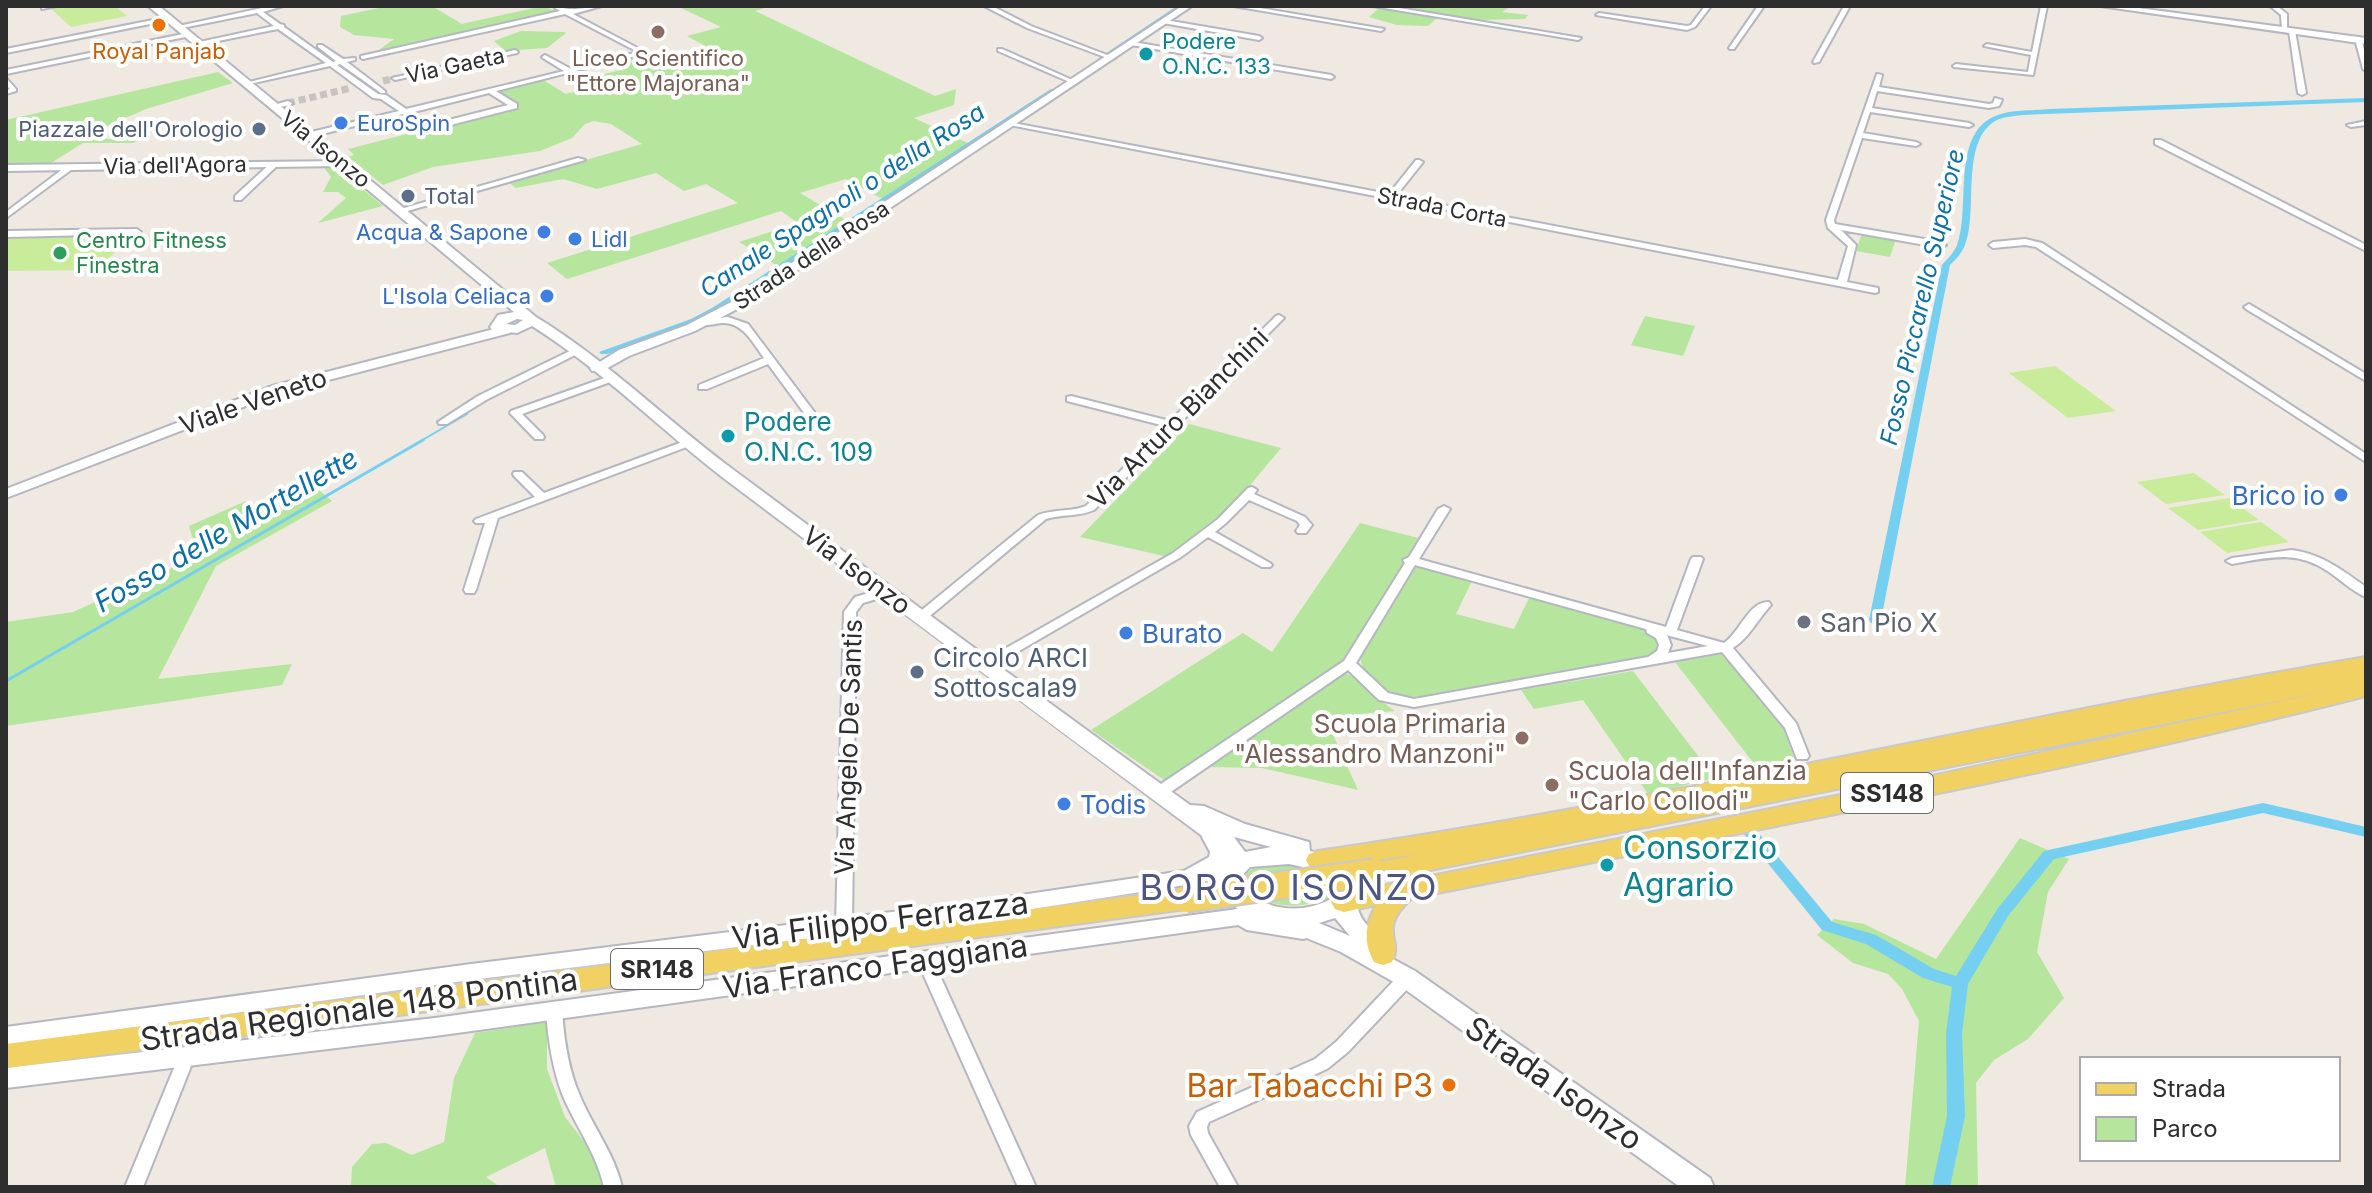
<svg xmlns="http://www.w3.org/2000/svg" width="2372" height="1193" font-family="Inter,sans-serif">
  <style>
    .green { fill: #b6e59e }
    .pitch { fill: #c9ec9a }
    .lines { fill: none; stroke-linecap: round; stroke-linejoin: round }
    .stream-far1 { stroke: #75cff0; stroke-width: 2 }
    .stream { stroke: #75cff0; stroke-width: 3 }
    .canal { fill: #75cff0; fill-rule: evenodd }
    .minor-tunnel { stroke: #c8c4bd; stroke-width: 7; stroke-dasharray: 7 4; stroke-linecap: butt }
    .minor-casing { stroke: #b4b7c1; stroke-width: 4 }
    .tertiary-casing { stroke: #b4b7c1; stroke-width: 4 }
    .secondary-casing { stroke: #b4b7c1; stroke-width: 4 }
    .primary-casing { stroke: #c9c9c9; stroke-width: 4 }
    .minor { fill: #fff; fill-rule: evenodd }
    .tertiary { fill: #fff; fill-rule: evenodd }
    .secondary { fill: #fff; fill-rule: evenodd }
    .primary { fill: #f2d163; fill-rule: evenodd }
    .primary-bridge-casing { stroke: #c9c9c9; stroke-width: 30; stroke-linecap: butt }
    .primary-bridge { stroke: #f2d163; stroke-width: 26 }
    .food-dot { fill: #e8710a; stroke: #fff; stroke-width: 3 }
    .education-dot { fill: #8d6e63; stroke: #fff; stroke-width: 3 }
    .culture-dot { fill: #0f9aa8; stroke: #fff; stroke-width: 3 }
    .shop-dot { fill: #3f7fe0; stroke: #fff; stroke-width: 3 }
    .service-dot { fill: #5c6f8a; stroke: #fff; stroke-width: 3 }
    .leisure-dot { fill: #2e9e5b; stroke: #fff; stroke-width: 3 }
    .worship-dot { fill: #6b7280; stroke: #fff; stroke-width: 3 }
    .labels { text-anchor: middle; dominant-baseline: central; stroke-width: 8; stroke-linejoin: round; paint-order: stroke }
    .far-culture-label { font-size: 22px; fill: #0d838f; stroke: #fff; text-anchor: start }
    .far-food-label { font-size: 22px; fill: #c56008; stroke: #fff }
    .far-education-label { font-size: 22px; fill: #785e54; stroke: #fff }
    .far-street-label { font-size: 22px; fill: #2e2e2e; stroke: #fff }
    .far-shop-label { font-size: 22px; fill: #366cbe; stroke: #fff; text-anchor: start }
    .far-service-label { font-size: 22px; fill: #4e5e75; stroke: #fff; text-anchor: end }
    .far-leisure-label { font-size: 22px; fill: #27864d; stroke: #fff; text-anchor: start }
    .far-water-label { font-size: 24px; font-style: italic; fill: #0d6fa3; stroke: #fff }
    .shield { fill: #fff; stroke: #6d6d6d; stroke-width: 2 }
    .shield-label { font-size: 24px; font-weight: bold; fill: #2e2e2e }
    .street-label { font-size: 26px; fill: #2e2e2e; stroke: #fff }
    .culture-label { font-size: 26px; fill: #0d838f; stroke: #fff; text-anchor: start }
    .shop-label { font-size: 26px; fill: #366cbe; stroke: #fff; text-anchor: start }
    .worship-label { font-size: 26px; fill: #5b616d; stroke: #fff; text-anchor: start }
    .service-label { font-size: 26px; fill: #4e5e75; stroke: #fff; text-anchor: start }
    .education-label { font-size: 26px; fill: #785e54; stroke: #fff; text-anchor: end }
    .water-label { font-size: 28px; font-style: italic; fill: #0d6fa3; stroke: #fff }
    .near-culture-label { font-size: 32px; fill: #0d838f; stroke: #fff; text-anchor: start }
    .near-street-label { font-size: 32px; fill: #2e2e2e; stroke: #fff }
    .near-food-label { font-size: 32px; fill: #c56008; stroke: #fff; text-anchor: end }
    .near-quarter-label { font-size: 36px; letter-spacing: 2px; fill: #4d5680; stroke: #fff }
  </style>
  <rect width="100%" height="100%" fill="#efe9e1"/>
  <path class="green" d="M388 6H432L462 24 543 6 555 11 379 50 394 39 354 35 340 27 341 16Z
    M677 6H771L755 11 935 96 956 89 954 105 914 118 970 144 886 201 846 179 800 193 851 223 781 268 739 242 798 223 781 211 567 279 547 263 738 203 706 184 684 191 656 173 597 189 563 179 516 188 508 182 642 144 611 124 594 121 585 124 572 138 540 151 433 167 383 185 348 157 354 155 348 149 517 106 500 91 543 80 566 94 599 85 588 78 621 70 610 63 661 50 674 57 709 48 687 36 721 27Z
    M1417 6H1506L1510 7 1502 12 1528 15 1525 19 1476 20 1432 14 1430 16 1438 17 1428 26 1397 25 1369 17 1379 8 1408 13Z
    M521 31 564 32 566 33 547 48 505 51 494 41Z
    M218 72 233 83 146 109 82 137 136 141 134 143H83L51 163 6 164V120Z
    M322 165 336 167 383 206 318 223 346 198 338 192H323L331 177Z
    M1862 233 1896 239 1890 257 1856 251Z
    M1645 316 1695 326 1683 356 1631 345Z
    M1189 424 1281 448 1228 512 1168 557 1080 537Z
    M319 490 332 501 216 566 158 679 292 664 282 685 6 726V622L73 612 198 556 189 526 246 501 269 518Z
    M1360 523 1418 538 1355 649 1342 663 1164 780 1091 730 1243 633 1272 652Z
    M1421 566 1472 581 1456 614 1514 629 1530 596 1641 627 1657 639 1656 651 1647 656 1409 698C1388 696 1363 679 1360 657L1410 569Z
    M1726 653 1782 725 1796 763 1759 770 1675 662Z
    M1633 671 1715 778 1648 794 1583 700 1534 709 1521 690Z
    M1347 674C1357 677 1382 703 1395 711L1325 717 1358 790 1262 768 1208 767 1341 675Z
    M2020 838 2069 859 2048 892 2037 952 2064 998 2028 1039 1994 1060 1976 1083 1978 1187H1905L1919 1021 1902 989 1888 974 1853 963 1817 935 1834 919 1864 924 1936 959Z
    M1289 863 1310 868 1335 885 1332 897C1312 907 1274 910 1255 895 1250 892 1246 885 1242 880 1251 862 1271 864 1289 863Z
    M547 1022V1069L565 1117 597 1158 604 1187H556L545 1148 486 1177 500 1187H351L352 1167 372 1144 386 1143 412 1155 444 1142 454 1078 475 1033Z"/>
  <path class="pitch" d="M60 6H115L127 16 71 27 50 8Z
    M135 235 95 270 6 271V237Z
    M2055 366 2116 411 2068 418 2009 373Z
    M2194 473 2225 495 2166 504 2137 482Z
    M2229 498 2259 520 2198 530 2168 508Z
    M2261 522 2289 542 2227 553 2200 532Z"/>
  <g class="lines">
    <path class="stream-far1" d="M419 442 467 414"/>
    <path class="stream" d="M6 681 423 440"/>
    <path class="canal" d="M1177 6H1184L1104 59 1099 58Z
      M1051 89 1057 90 718 312 697 323 607 354H601L599 352 691 319 712 308Z
      M2366 98V102L2022 115C2014 116 2004 117 1997 120 1959 140 1979 211 1965 245 1962 253 1956 259 1950 265L1881 620 1875 624 1871 623 1869 620 1942 265C1947 259 1954 253 1957 245 1971 209 1951 137 1993 117 2010 109 2031 111 2049 109Z
      M2263 803 2366 827V837L2263 813 2054 859 2008 916 1968 984 1962 1034 1965 1116 1950 1187H1932L1947 1116 1946 1034 1952 987 1923 978 1866 944 1822 930 1744 834 1746 830 1751 829 1756 830 1832 922 1876 935 1934 969 1956 976 1998 908 2044 851Z"/>
    <path class="minor-tunnel" d="M383 81 395 78
      M288 103 351 88"/>
    <defs>
      <path id="minor" d="M45 6H57L42 9V7Z
        M271 6H283L263 12 280 24 284 25V27L333 62 336 61 318 47V45H322L343 59 355 58V60L347 62 385 91V93H381L340 64 337 65 378 94 386 95 406 109 564 71 543 58 542 57 545 55 571 69 638 52 565 14 363 59 361 58V56L560 11 555 8 558 6C574 13 585 6 602 6L573 14 647 53 496 91 517 104V108L431 130H425L403 114 310 137H307V133L399 111 381 99 373 98 330 66 245 85V83L326 63 278 29 198 45 195 43 274 26 257 13 177 29 174 27ZM489 93 508 105 429 125 410 113Z
        M984 6H992L1031 26 1115 58 1110 59 1027 28Z
        M1233 6H1248L1384 29 1381 31Z
        M1372 6H1387L1581 38 1578 40Z
        M1705 6H1711L1695 27 1687 30 1596 15 1599 13 1687 26 1691 25Z
        M1758 6H1764L1734 49H1730L1729 48Z
        M1844 6H1850L1819 62 1814 63 1813 62Z
        M2041 6H2047L2033 75 1954 67 1953 66 1956 64 2028 72 2031 55 1984 46 1987 44 2032 52Z
        M2270 6H2277L2287 14V31L2282 30 2281 15Z
        M168 17 170 18V20L6 53V49Z
        M1165 20 1259 36 1262 38 1259 40 1163 23 1162 22Z
        M2292 29 2295 31 2306 93 2302 95 2298 93 2289 31Z
        M188 33 190 34V36L6 74V70Z
        M2358 37 2361 39 2366 56V71L2363 69 2355 39Z
        M1133 42 1331 75 1334 77 1331 79 1131 45V43Z
        M998 49H1002L1077 82 1072 83 998 51Z
        M515 50 518 52 517 53 395 80 392 78Z
        M1877 74 1882 75 1879 87 1989 104 1993 103 1995 98 2002 100 1999 106 1989 108 1877 91 1872 108 1969 123 1973 125 1969 127 1870 112 1863 133 1916 142 1920 144 1916 146 1862 138 1834 220 1835 224 1942 242 1946 245 1942 248 1841 230 1856 245 1847 282 1878 288V292L1875 293 1004 124 1008 122 1389 194 1416 160H1419L1423 162 1396 196 1838 280 1848 246 1828 228 1826 220Z
        M6 78 16 89V91L6 94V90L10 89 6 85Z
        M288 101 292 103 291 105 274 108 270 106Z
        M2366 121V125L2351 127 2347 125Z
        M2155 140H2161L2366 245V251L2155 144Z
        M578 158 585 160 404 212 397 210Z
        M272 162 279 164 241 200H235V196Z
        M68 165 75 167 6 218V212Z
        M137 229 141 232 140 234 6 237V231Z
        M2025 239 2042 243 2366 454V462L2036 247 2025 245 1993 248 1989 245 1993 242Z
        M2249 304 2366 374V381L2246 309 2244 307Z
        M1279 315 1284 318 1282 320 1094 510C1078 517 1062 514 1046 519L925 620H917L915 617 917 614 1038 515C1054 509 1071 512 1086 506L1165 426 1067 401V397L1071 396 1170 421 1276 316Z
        M728 317 748 324 824 425 825 427 824 429H816L768 364 707 389H699V385L764 358C753 343 743 322 722 323 713 324 705 327 697 323L702 320Z
        M576 348 579 349V353L486 400 447 424H439L438 422 478 396Z
        M610 376 613 377V381L522 414 543 435 544 437 543 439H535L510 413 511 411Z
        M688 440 693 443 692 445 498 518 476 590 474 593H466L464 590 485 523H476L474 521 476 519 535 497 514 476 513 474 514 472H522L544 493Z
        M1252 487 1257 490 1254 494 1305 517 1312 525 1306 533H1298L1296 531 1300 525 1297 521 1249 500 1226 523 1215 532 1270 563 1272 565 1270 567H1262L1208 537 1181 557 988 669H980L978 666 980 663 1173 553 1218 519 1248 488Z
        M1444 506 1450 509 1419 559 1666 627 1691 559 1693 557H1701L1703 559 1677 630 1724 643C1740 632 1749 601 1769 602L1771 605C1758 619 1749 638 1733 648L1796 723 1809 756 1807 759H1797L1785 728 1722 652 1414 707 1379 700 1348 670 1165 796H1155L1153 792 1155 788 1344 661 1405 563 1403 560 1409 557 1438 509ZM1415 565 1646 629 1647 633 1656 638 1659 645 1657 651 1648 657 1414 699 1388 693 1356 663ZM1667 635 1670 636 1708 646 1668 653 1671 645Z
        M2292 550C2322 554 2342 570 2366 587V597C2353 592 2341 580 2329 572 2297 549 2268 558 2232 564L2226 561 2232 558Z
        M886 588 892 592 890 595 863 603 856 612 852 925 849 929 844 931 839 929 836 925 844 612 855 597Z
        M924 952 930 954 932 958 1036 1187H1018L916 958 918 954Z
        M1407 972 1413 973 1415 978 1413 983 1348 1052 1327 1069 1209 1122 1207 1127 1208 1133 1238 1187H1220L1191 1135 1189 1126 1197 1112 1315 1059 1336 1042 1401 973Z
        M554 1003 560 1005 562 1010C564 1039 568 1069 580 1096 593 1127 614 1153 622 1187H604C597 1154 576 1127 563 1096 552 1068 548 1039 546 1010L548 1005Z
        M187 1049 193 1051 195 1056 143 1187H125L179 1056 181 1051Z"/>
      <path id="tertiary" d="M1182 6H1192L745 305 695 331 629 356 602 371H592L590 368 619 350 687 325 737 299Z
        M2100 6H2123L2366 38V44Z
        M347 161 348 163 343 166 6 171V165Z
        M506 326 512 330 510 333 282 392 6 498V489L272 386Z
        M1230 864 1237 866 1240 871 1237 876 1230 878 981 917 471 980 6 1045V1027L471 964 981 901Z
        M1267 905 1274 907 1277 913 1274 918 1310 925 1313 931 1310 937 1303 939 1247 930 1238 925 435 1036 6 1088V1068L435 1018Z"/>
      <path id="secondary" d="M148 6H159L536 317C605 359 663 417 727 465 881 580 1035 693 1190 805L1204 806 1245 824 1309 842 1310 851 1338 859 1341 865 1338 871 1330 873 1289 864 1250 867 1238 880C1258 912 1304 916 1334 897L1339 882 1347 879 1355 882 1358 888C1352 919 1370 927 1390 947L1394 954 1391 958 1415 971 1710 1178 1714 1187H1680L1399 985 1341 952 1240 911 1227 900 1216 880 1220 871C1208 878 1196 888 1182 884L1179 878 1182 872 1209 857 1210 852 1201 835C1042 718 884 599 726 480 661 430 601 369 532 326L517 333 492 330 490 327 498 315 514 312ZM517 319 523 320 515 325 506 324ZM1234 837 1238 838 1271 847 1245 852ZM1335 918 1350 936 1319 923Z"/>
      <path id="primary" d="M2366 657V671L2361 672 2366 674V696C2051 776 1731 834 1412 898 1376 930 1404 939 1392 962L1383 965 1374 962C1363 942 1365 925 1376 905L1344 912 1335 909 1331 902 1335 895 1871 789 2334 690 1375 881 1366 879 1363 872 1366 865 1419 854 1318 869 1309 866 1306 860 1309 854 1318 851C1669 800 2016 716 2366 657Z
        M1186 889 1195 892 1198 899 1195 906 1186 909 6 1068V1044Z"/>
    </defs>
    <use href="#minor" class="minor-casing"/>
    <use href="#tertiary" class="tertiary-casing"/>
    <use href="#secondary" class="secondary-casing"/>
    <use href="#primary" class="primary-casing"/>
    <use href="#minor" class="minor"/>
    <use href="#tertiary" class="tertiary"/>
    <use href="#secondary" class="secondary"/>
    <use href="#primary" class="primary"/>
    <defs>
      <path id="primary-bridge" d="M1186 899 1375 872"/>
    </defs>
    <use href="#primary-bridge" class="primary-bridge-casing"/>
    <use href="#primary-bridge" class="primary-bridge"/>
  </g>
  <g class="food-dot">
    <circle cx="159" cy="25" r="8"/>
    <circle cx="1449" cy="1085" r="8"/>
  </g>
  <g class="education-dot">
    <circle cx="658" cy="32" r="8"/>
    <circle cx="1522" cy="738" r="8"/>
    <circle cx="1552" cy="785" r="8"/>
  </g>
  <g class="culture-dot">
    <circle cx="1146" cy="54" r="8"/>
    <circle cx="728" cy="436" r="8"/>
    <circle cx="1607" cy="865" r="8"/>
  </g>
  <g class="shop-dot">
    <circle cx="341" cy="123" r="8"/>
    <circle cx="544" cy="232" r="8"/>
    <circle cx="575" cy="239" r="8"/>
    <circle cx="547" cy="296" r="8"/>
    <circle cx="2341" cy="495" r="8"/>
    <circle cx="1126" cy="633" r="8"/>
    <circle cx="1064" cy="804" r="8"/>
  </g>
  <g class="service-dot">
    <circle cx="259" cy="129" r="8"/>
    <circle cx="408" cy="196" r="8"/>
    <circle cx="917" cy="672" r="8"/>
  </g>
  <circle class="leisure-dot" cx="60" cy="253" r="8"/>
  <circle class="worship-dot" cx="1804" cy="622" r="8"/>
  <g class="labels">
    <g class="far-culture-label">
      <text x="1162" y="41">Podere<tspan x="1162" dy="25">O.N.C. 133</tspan></text>
    </g>
    <g class="far-food-label">
      <text x="159" y="51">Royal Panjab</text>
    </g>
    <g class="far-education-label">
      <text x="658" y="58">Liceo Scientifico<tspan x="658" dy="25">"Ettore Majorana"</tspan></text>
    </g>
    <g class="far-street-label">
      <text transform="translate(455 65) rotate(-12)">Via Gaeta</text>
      <text transform="translate(326 149) rotate(39)">Via Isonzo</text>
      <text transform="translate(175 165) rotate(-1)">Via dell'Agora</text>
      <text transform="translate(1442 207) rotate(11)">Strada Corta</text>
      <text transform="translate(811 255) rotate(-33)">Strada della Rosa</text>
    </g>
    <g class="far-shop-label">
      <text x="357" y="123">EuroSpin</text>
      <text x="528" y="232" text-anchor="end">Acqua &amp; Sapone</text>
      <text x="591" y="239">Lidl</text>
      <text x="531" y="296" text-anchor="end">L'Isola Celiaca</text>
    </g>
    <g class="far-service-label">
      <text x="243" y="129">Piazzale dell'Orologio</text>
      <text x="424" y="196" text-anchor="start">Total</text>
    </g>
    <g class="far-leisure-label">
      <text x="76" y="240">Centro Fitness<tspan x="76" dy="25">Finestra</tspan></text>
    </g>
    <g class="far-water-label">
      <text transform="translate(842 200) rotate(-33)">Canale Spagnoli o della Rosa</text>
      <text transform="translate(1922 297) rotate(-77)">Fosso Piccarello Superiore</text>
    </g>
    <g class="shield">
      <rect x="1841" y="773" width="92" height="40" rx="6"/>
      <rect x="611" y="949" width="92" height="40" rx="6"/>
    </g>
    <g class="shield-label">
      <text x="1887" y="793">SS148</text>
      <text x="657" y="969">SR148</text>
    </g>
    <g class="street-label">
      <text transform="translate(253 401) rotate(-19)">Viale Veneto</text>
      <text transform="translate(1178 418) rotate(-45)">Via Arturo Bianchini</text>
      <text transform="translate(857 570) rotate(37)">Via Isonzo</text>
      <text transform="translate(848 747) rotate(-88)">Via Angelo De Santis</text>
    </g>
    <g class="culture-label">
      <text x="744" y="421">Podere<tspan x="744" dy="30">O.N.C. 109</tspan></text>
    </g>
    <g class="shop-label">
      <text x="2325" y="495" text-anchor="end">Brico io</text>
      <text x="1142" y="633">Burato</text>
      <text x="1080" y="804">Todis</text>
    </g>
    <g class="worship-label">
      <text x="1820" y="622">San Pio X</text>
    </g>
    <g class="service-label">
      <text x="933" y="657">Circolo ARCI<tspan x="933" dy="30">Sottoscala9</tspan></text>
    </g>
    <g class="education-label">
      <text x="1506" y="723">Scuola Primaria<tspan x="1506" dy="30">"Alessandro Manzoni"</tspan></text>
      <text x="1568" y="770" text-anchor="start">Scuola dell'Infanzia<tspan x="1568" dy="30">"Carlo Collodi"</tspan></text>
    </g>
    <g class="water-label">
      <text transform="translate(226 530) rotate(-30)">Fosso delle Mortellette</text>
    </g>
    <g class="near-culture-label">
      <text x="1623" y="847">Consorzio<tspan x="1623" dy="37">Agrario</tspan></text>
    </g>
    <g class="near-street-label">
      <text transform="translate(880 920) rotate(-7)">Via Filippo Ferrazza</text>
      <text transform="translate(875 966) rotate(-8)">Via Franco Faggiana</text>
      <text transform="translate(359 1009) rotate(-8)">Strada Regionale 148 Pontina</text>
      <text transform="translate(1554 1083) rotate(35)">Strada Isonzo</text>
    </g>
    <g class="near-food-label">
      <text x="1433" y="1085">Bar Tabacchi P3</text>
    </g>
    <g class="near-quarter-label">
      <text x="1289" y="887">BORGO ISONZO</text>
    </g>
  </g>
  <rect width="2372" height="1193" fill="none" stroke="#2e2e2e" stroke-width="16"/>
  <rect x="2080" y="1057" width="260" height="104" fill="#ffffff" stroke="#ababab" stroke-width="2"/>
  <rect x="2096" y="1083" width="40" height="12" fill="#f2d163" stroke="#ababab" stroke-width="2"/>
  <text x="2152" y="1097" font-size="24" fill="#2e2e2e">Strada</text>
  <rect x="2096" y="1117" width="40" height="24" fill="#b6e59e" stroke="#ababab" stroke-width="2"/>
  <text x="2152" y="1137" font-size="24" fill="#2e2e2e">Parco</text>
</svg>
